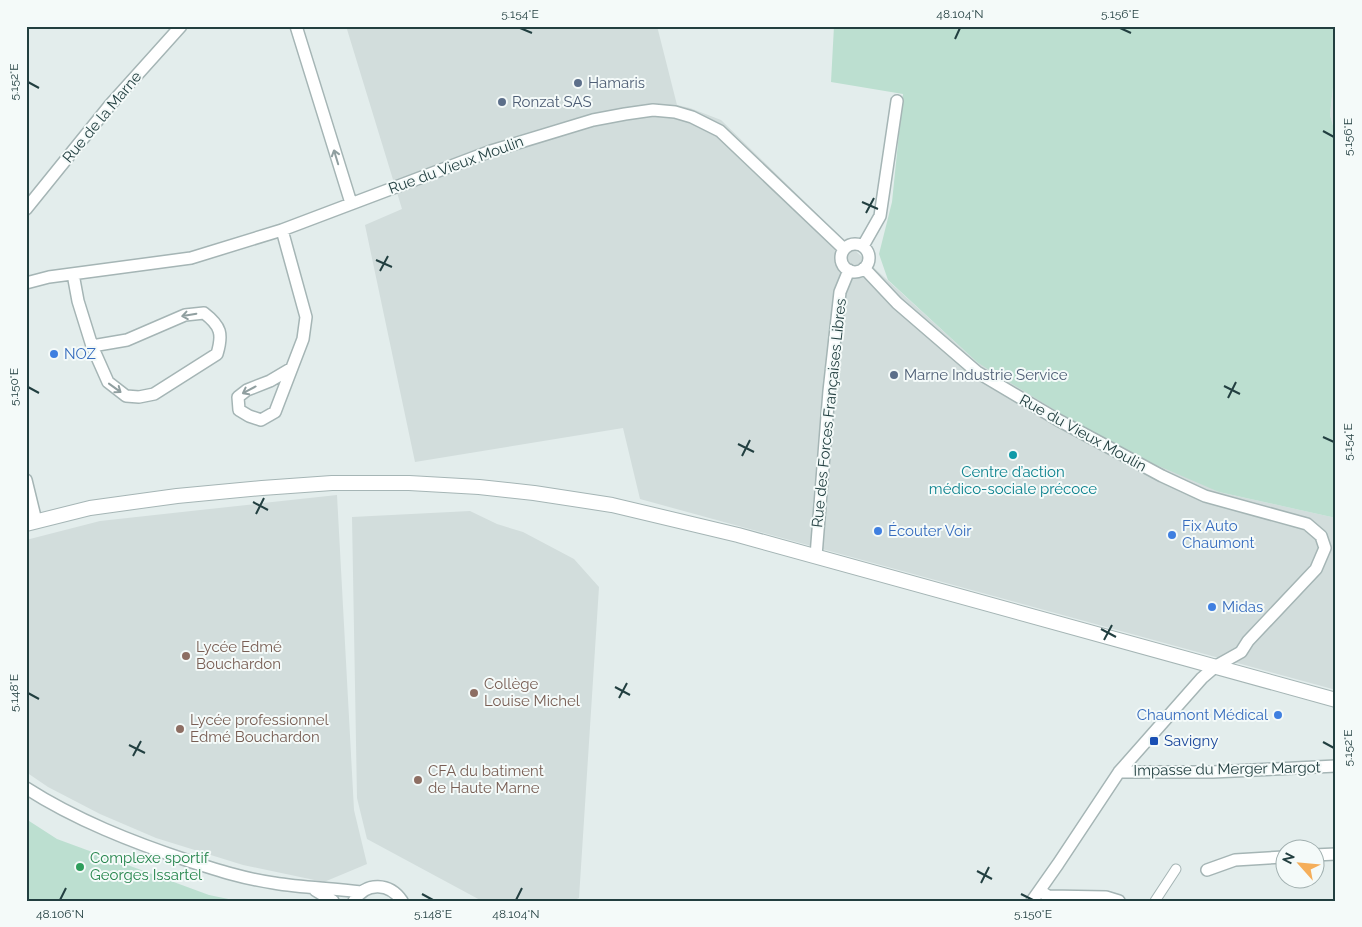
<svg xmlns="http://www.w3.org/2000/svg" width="1362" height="927" font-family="Raleway,sans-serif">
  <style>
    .built { fill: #d2dddc }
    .green { fill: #bcdfd0 }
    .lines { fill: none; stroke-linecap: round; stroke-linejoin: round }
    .pedestrian-casing { stroke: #a5b5b5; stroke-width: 11 }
    .minor-casing { stroke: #a5b5b5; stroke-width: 14 }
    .tertiary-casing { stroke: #a5b5b5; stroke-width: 16 }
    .pedestrian { stroke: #fff; stroke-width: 9 }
    .minor { stroke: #fff; stroke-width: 11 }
    .tertiary { stroke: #fff; stroke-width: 14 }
    .oneway { stroke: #909fa0 }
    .ticks { fill: none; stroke: #223f40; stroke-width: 2 }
    .service-dot { fill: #5c6f8a; stroke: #f4faf9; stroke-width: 2 }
    .shop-dot { fill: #3f7fe0; stroke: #f4faf9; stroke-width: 2 }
    .culture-dot { fill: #0f9aa8; stroke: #f4faf9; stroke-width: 2 }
    .education-dot { fill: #8d6e63; stroke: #f4faf9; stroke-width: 2 }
    .transit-dot { fill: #1a4fb4; stroke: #f4faf9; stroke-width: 2 }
    .leisure-dot { fill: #2e9e5b; stroke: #f4faf9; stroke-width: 2 }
    .labels { text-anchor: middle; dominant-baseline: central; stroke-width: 4; stroke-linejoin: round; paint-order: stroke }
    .service-label { font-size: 15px; fill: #4e5e75; stroke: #f4faf9; text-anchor: start }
    .street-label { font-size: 15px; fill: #223f40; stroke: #f4faf9 }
    .shop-label { font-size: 15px; fill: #366cbe; stroke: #f4faf9; text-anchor: start }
    .culture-label { font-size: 15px; fill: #0d838f; stroke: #f4faf9 }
    .education-label { font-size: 15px; fill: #785e54; stroke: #f4faf9; text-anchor: start }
    .transit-label { font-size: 15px; fill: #164399; stroke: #f4faf9; text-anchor: start }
    .leisure-label { font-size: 15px; fill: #27864d; stroke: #f4faf9; text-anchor: start }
    .neatline { fill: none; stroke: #223f40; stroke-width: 2 }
    .ticks-label { font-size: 12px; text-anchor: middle; fill: #223f40 }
  </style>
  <rect width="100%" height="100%" fill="#e3edec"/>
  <path class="built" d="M346 26H657L677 105 690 108 721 120 849 245 978 363 1219 492 1336 518V690L640 499 623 428 415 462 365 225 402 209Z
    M1336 60V136L1330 115Z
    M337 495 354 810 367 864 324 882 243 865 156 838 100 814 48 787 26 772V540L100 521Z
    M470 511 497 524 523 532 574 559 599 587 579 898 572 901H482L367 839 357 798 352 517Z"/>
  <path class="green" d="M834 26H1336V60L1330 115 1336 136V518L1219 492 1117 448 978 363 888 280 879 254 892 202 903 94 831 82Z
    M26 819 57 839 209 895 238 901H26Z"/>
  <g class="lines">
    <defs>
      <path id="pedestrian" d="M1155 901 1176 869"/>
      <path id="minor" d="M296 26 351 203
        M26 209 110 105 181 26
        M282 230 306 317 303 339 275 412 261 420 249 416 239 410 238 397 247 390 270 381 292 368
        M841 258a14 14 0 1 1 28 0a14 14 0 1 1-28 0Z
        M863 246 880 216 897 101
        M864 268 897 303 977 372 1058 420 1162 476 1205 496 1307 524 1321 536 1325 548 1316 569 1248 641 1241 652 1216 666 1202 678 1119 772 1058 864 1032 901
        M73 274 78 301 92 346 108 382 126 396 139 397 154 394 217 354C223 334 221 326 204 313L185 315 127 340 92 346
        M26 283 49 277 191 258 282 230 491 151 593 120 625 114 653 110 675 112 692 117 720 131 844 249
        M26 480 36 521
        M816 556 829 391 840 292 849 270
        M1119 772H1213L1336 766
        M26 788C76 820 132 842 189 861 217 870 245 879 274 883 303 888 332 888 361 892
        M1314 855 1336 854
        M1207 870 1235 860 1284 857
        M315 890 333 901
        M1040 891 1048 896 1106 897 1119 901
        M354 901C366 881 390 883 402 901"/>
      <path id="tertiary" d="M26 524 90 508 177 496 262 488 332 483H409L479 487 534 493 612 505 738 535 1336 700"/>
    </defs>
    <use href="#pedestrian" class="pedestrian-casing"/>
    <use href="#minor" class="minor-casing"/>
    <use href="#tertiary" class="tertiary-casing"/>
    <use href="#pedestrian" class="pedestrian"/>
    <use href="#minor" class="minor"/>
    <use href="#tertiary" class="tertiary"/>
  </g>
  <defs><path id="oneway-shaft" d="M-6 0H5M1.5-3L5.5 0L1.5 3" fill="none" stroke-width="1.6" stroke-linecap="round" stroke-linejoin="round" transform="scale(1.25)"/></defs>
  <g class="oneway">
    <use href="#oneway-shaft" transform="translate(336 157) rotate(-107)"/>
    <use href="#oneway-shaft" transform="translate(189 315) rotate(170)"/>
    <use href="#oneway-shaft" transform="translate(115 388) rotate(36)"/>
    <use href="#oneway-shaft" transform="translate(249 390) rotate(152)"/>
  </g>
  <path class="ticks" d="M520 28 532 33M1120 28 1131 33M955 39 960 28M28 82 39 88M1323 131 1334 137M862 202 878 209M866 213 874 198M376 260 392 267M380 271 388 256M1224 386 1240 394M28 387 39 393M1228 398 1236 382M1323 437 1334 442M738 444 754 452M742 456 750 440M253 502 268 510M256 514 264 498M1101 629 1116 637M1104 640 1112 625M615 687 630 695M28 693 39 699M619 698 627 683M1323 742 1334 748M129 745 145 753M133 756 141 741M977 871 992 879M981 883 989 867M422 894 433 900M1021 894 1033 900M60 900 66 888M516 900 522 888"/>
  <g class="service-dot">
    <circle cx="578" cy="83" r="5"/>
    <circle cx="502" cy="102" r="5"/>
    <circle cx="894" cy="375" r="5"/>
  </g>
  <g class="shop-dot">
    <circle cx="54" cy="354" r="5"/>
    <circle cx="878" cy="531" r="5"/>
    <circle cx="1172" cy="535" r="5"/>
    <circle cx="1212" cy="607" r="5"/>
    <circle cx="1278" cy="715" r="5"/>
  </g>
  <circle class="culture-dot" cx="1013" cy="455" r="5"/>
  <g class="education-dot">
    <circle cx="186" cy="656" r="5"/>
    <circle cx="474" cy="693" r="5"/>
    <circle cx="180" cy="729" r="5"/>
    <circle cx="418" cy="780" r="5"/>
  </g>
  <rect class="transit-dot" x="1149" y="736" width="10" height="10" rx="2.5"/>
  <circle class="leisure-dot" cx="80" cy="867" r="5"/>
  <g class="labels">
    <g class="service-label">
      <text x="588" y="83">Hamaris</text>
      <text x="512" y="102">Ronzat SAS</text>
      <text x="904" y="375">Marne Industrie Service</text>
    </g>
    <g class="street-label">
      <text transform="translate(102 117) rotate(-50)">Rue de la Marne</text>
      <text transform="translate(456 165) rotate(-20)">Rue du Vieux Moulin</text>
      <text transform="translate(829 413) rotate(-84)">Rue des Forces Françaises Libres</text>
      <text transform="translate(1083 433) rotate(29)">Rue du Vieux Moulin</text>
      <text transform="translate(1227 769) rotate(-1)">Impasse du Merger Margot</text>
    </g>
    <g class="shop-label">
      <text x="64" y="354">NOZ</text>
      <text x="1182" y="526">Fix Auto<tspan x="1182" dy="17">Chaumont</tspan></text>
      <text x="888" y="531">Écouter Voir</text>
      <text x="1222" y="607">Midas</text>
      <text x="1268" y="715" text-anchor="end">Chaumont Médical</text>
    </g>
    <g class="culture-label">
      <text x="1013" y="472">Centre d’action<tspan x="1013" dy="17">médico-sociale précoce</tspan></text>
    </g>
    <g class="education-label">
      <text x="196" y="647">Lycée Edmé<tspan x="196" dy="17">Bouchardon</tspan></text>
      <text x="484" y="684">Collège<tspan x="484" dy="17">Louise Michel</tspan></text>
      <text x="190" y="720">Lycée professionnel<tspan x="190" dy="17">Edmé Bouchardon</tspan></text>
      <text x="428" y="771">CFA du batiment<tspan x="428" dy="17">de Haute Marne</tspan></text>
    </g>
    <g class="transit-label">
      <text x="1164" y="741">Savigny</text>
    </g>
    <g class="leisure-label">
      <text x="90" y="858">Complexe sportif<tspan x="90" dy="17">Georges Issartel</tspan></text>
    </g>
  </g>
  <rect width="1362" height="927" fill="none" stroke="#f4faf9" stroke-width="55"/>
  <g transform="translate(1300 864) rotate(297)"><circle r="24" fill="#f4faf9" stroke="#a0afaf"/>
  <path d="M0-4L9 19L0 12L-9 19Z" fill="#f5ae5a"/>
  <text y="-8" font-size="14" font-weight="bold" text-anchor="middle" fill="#223f40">N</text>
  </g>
  <rect x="28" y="28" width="1306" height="872" class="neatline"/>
  <g class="ticks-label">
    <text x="520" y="18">5.154°E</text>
    <text x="960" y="18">48.104°N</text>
    <text x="1120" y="18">5.156°E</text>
    <text transform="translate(14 82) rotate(-90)" y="4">5.152°E</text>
    <text transform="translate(1348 137) rotate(-90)" y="4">5.156°E</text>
    <text transform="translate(14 387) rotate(-90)" y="4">5.150°E</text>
    <text transform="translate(1348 442) rotate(-90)" y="4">5.154°E</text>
    <text transform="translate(14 693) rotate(-90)" y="4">5.148°E</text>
    <text transform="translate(1348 748) rotate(-90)" y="4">5.152°E</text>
    <text x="60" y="918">48.106°N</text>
    <text x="433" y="918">5.148°E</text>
    <text x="516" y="918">48.104°N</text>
    <text x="1033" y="918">5.150°E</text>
  </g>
</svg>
